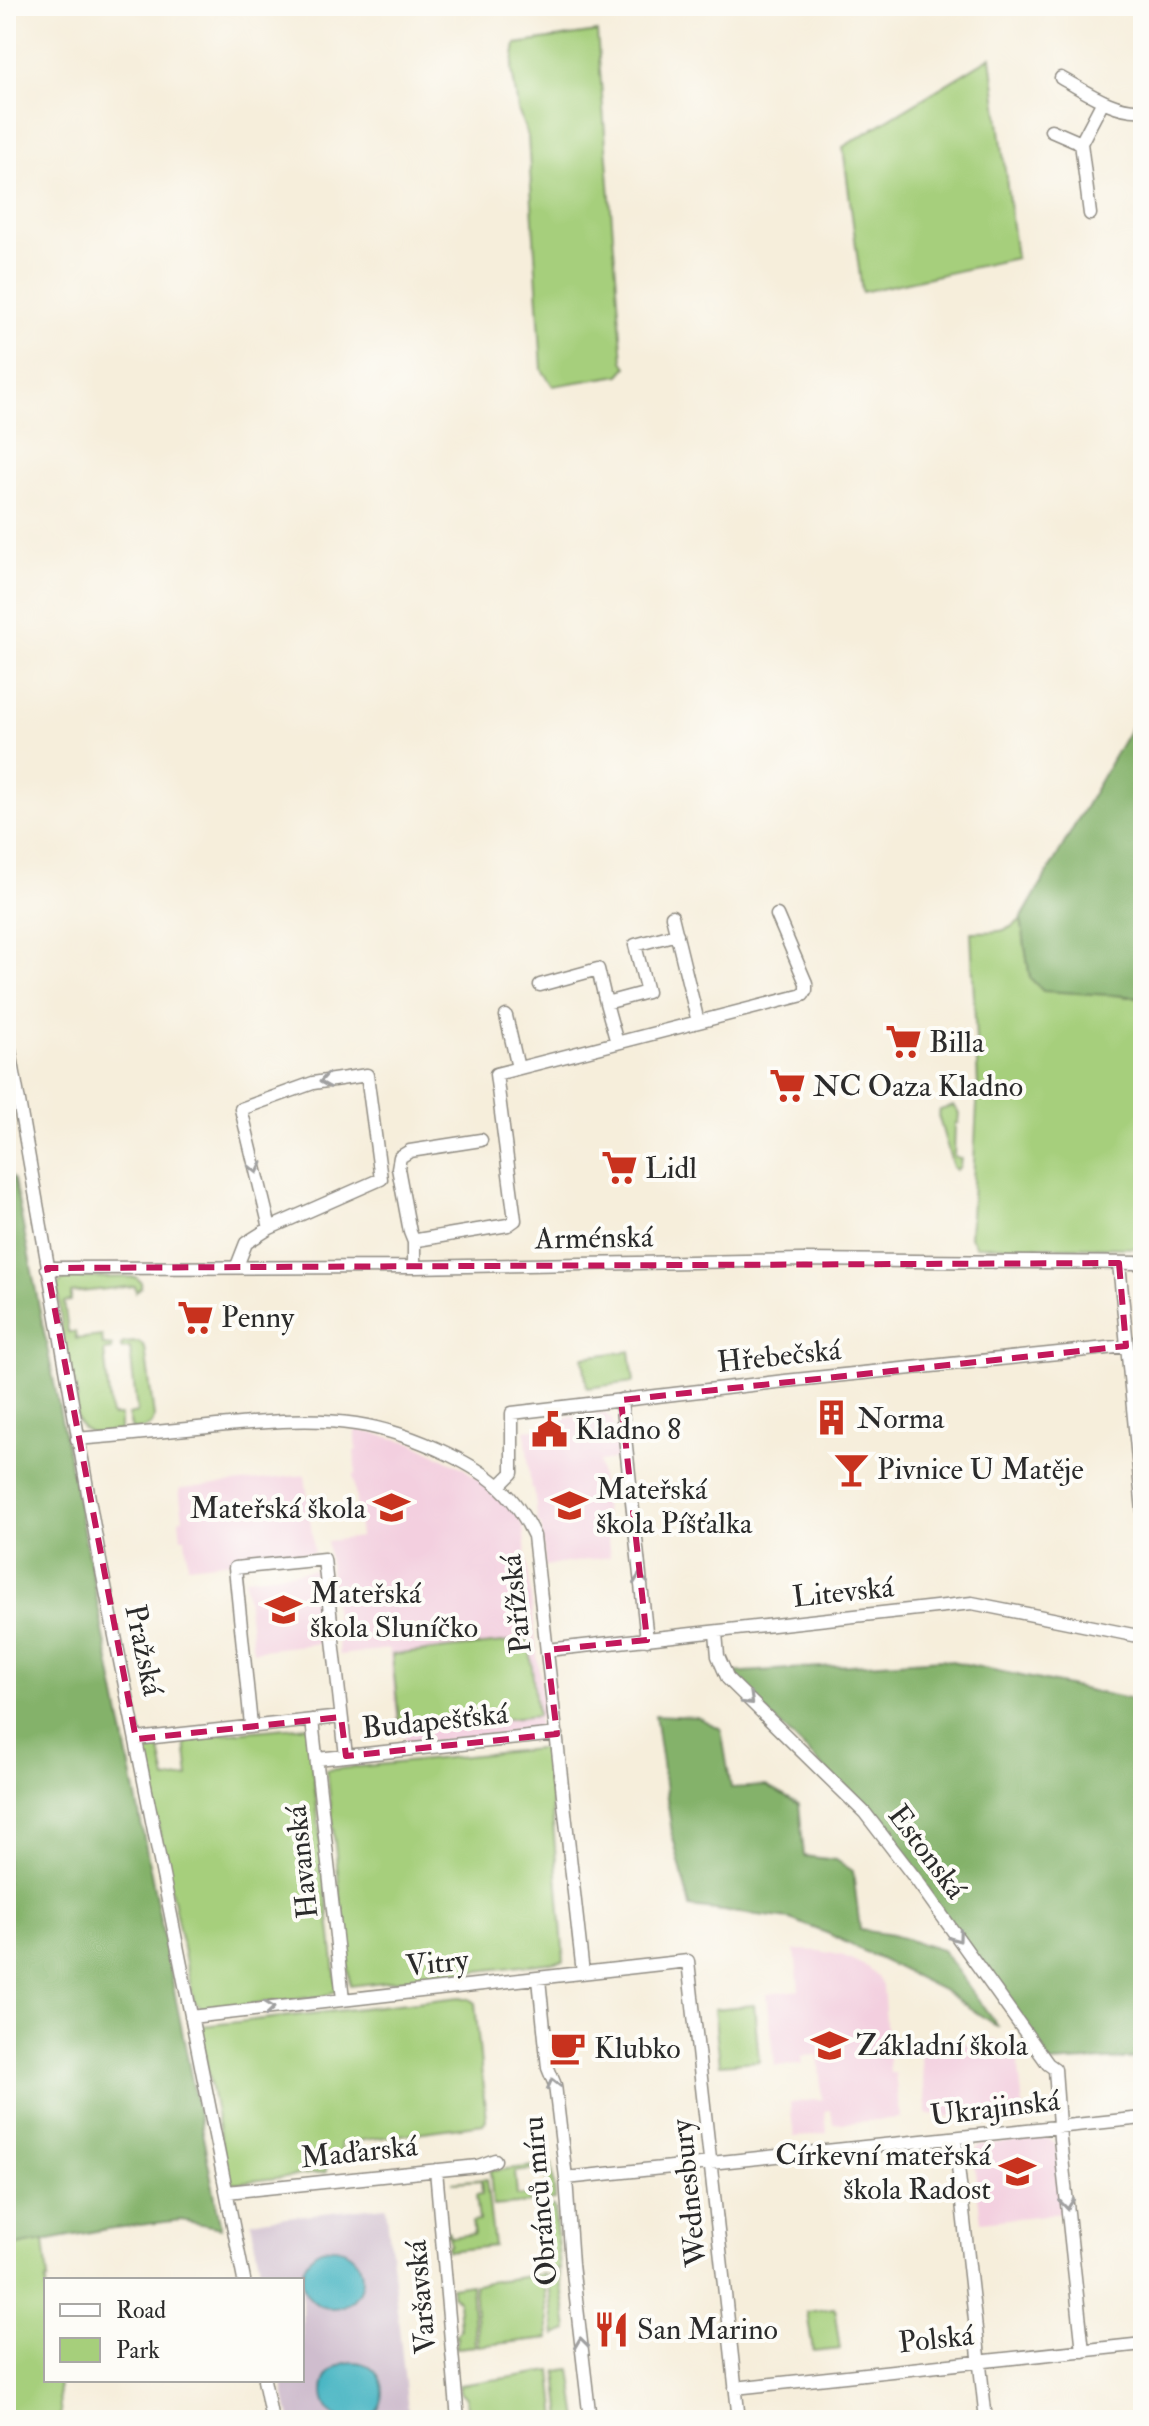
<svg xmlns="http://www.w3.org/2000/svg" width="1149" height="2426" font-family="'IM FELL Double Pica',serif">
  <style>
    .built { fill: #f3cfdf }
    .industrial { fill: #cfbdce }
    .green { fill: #a6cf7b; stroke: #687d53; stroke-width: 2 }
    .forest { fill: #84b26b; stroke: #586e4b; stroke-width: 2 }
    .water { fill: #47b5c3; stroke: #397077; stroke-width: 2 }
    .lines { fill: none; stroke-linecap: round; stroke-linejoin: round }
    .minor-casing { stroke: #908c83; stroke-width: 15 }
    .minor { stroke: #fff; stroke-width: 12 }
    .oneway { stroke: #a0a0a0 }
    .marked { fill: none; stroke: #c2185b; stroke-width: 6; stroke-dasharray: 16 10; stroke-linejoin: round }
    .labels { text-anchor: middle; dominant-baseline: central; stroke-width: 8; stroke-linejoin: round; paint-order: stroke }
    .poi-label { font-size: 30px; fill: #2b2b2b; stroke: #fdfcf7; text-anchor: start }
    .street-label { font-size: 30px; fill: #2b2b2b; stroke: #fdfcf7 }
  </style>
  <rect width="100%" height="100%" fill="#fdfcf7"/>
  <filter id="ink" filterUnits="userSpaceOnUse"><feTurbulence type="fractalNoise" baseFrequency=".0125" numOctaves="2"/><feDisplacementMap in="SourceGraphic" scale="16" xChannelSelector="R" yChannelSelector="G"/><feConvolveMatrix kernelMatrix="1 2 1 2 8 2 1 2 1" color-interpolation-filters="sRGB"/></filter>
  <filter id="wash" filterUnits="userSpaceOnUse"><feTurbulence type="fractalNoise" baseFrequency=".006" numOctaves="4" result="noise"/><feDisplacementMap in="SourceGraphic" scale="32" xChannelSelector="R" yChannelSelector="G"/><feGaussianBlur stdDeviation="1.8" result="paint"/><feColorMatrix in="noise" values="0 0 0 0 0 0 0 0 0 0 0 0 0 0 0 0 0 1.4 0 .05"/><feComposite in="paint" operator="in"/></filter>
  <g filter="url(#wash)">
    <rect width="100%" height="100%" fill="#f6eedb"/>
    <path class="built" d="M605 1413 613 1421 618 1459 599 1462 610 1557 545 1566 541 1524H538L534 1489H531L525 1430 558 1426V1418Z
      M355 1429 413 1443 463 1468 509 1502 523 1526 544 1717 538 1718 539 1730 406 1744 405 1735H399L389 1649 339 1655 327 1541 360 1537 353 1475 356 1474 354 1451 357 1450Z
      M305 1475 314 1552 188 1566 185 1538H181L179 1519 183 1518 179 1489Z
      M314 1570 322 1643 253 1651 245 1578Z
      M795 1950 820 1951 844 1956 867 1967 877 1976 883 1986 890 2073H895L900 2118 833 2124 831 2110 825 2111 827 2133 794 2137 790 2103 822 2099 818 2055 802 2056 803 2064 775 2066 767 1994 799 1990Z
      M995 2039 1018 2059 1024 2117 972 2123 971 2114 945 2117 944 2113 927 2115 920 2051Z
      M1047 2138 1056 2145 1063 2213 981 2222 973 2154 980 2145Z"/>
    <path class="industrial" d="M386 2206 409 2420H290L282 2380H302V2280H262L251 2221Z"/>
    <path class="green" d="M597 32 623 361 627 367 620 375 553 386 542 370 528 137 518 110 512 69 516 44Z
      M991 57 1016 258 862 292 843 147Z
      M1021 919 1030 978 1127 997H1143V1248L976 1246 970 1237 978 1086 971 932C990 931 1007 935 1021 919Z
      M953 1106 959 1113 958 1123H955L954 1157 961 1158 960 1167 956 1170 953 1167 938 1115 940 1110Z
      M136 1277 141 1282V1287L136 1292 135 1286 71 1293V1301L64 1302 68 1332H75L76 1339 102 1336 103 1345 112 1346V1350L104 1351 111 1416H120V1431C110 1431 93 1436 84 1429 71 1420 79 1401 76 1389 75 1381 69 1374 67 1366 62 1340 61 1312 57 1285L65 1279 70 1278Z
      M139 1342 145 1348 154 1417C152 1429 143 1429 132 1430L128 1415 137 1413 130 1348 121 1349V1346L124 1343Z
      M630 1351 634 1382 587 1388 583 1357Z
      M529 1640 537 1716 400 1730 392 1655Z
      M308 1726 337 1990 326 1996 204 2009 194 2002 143 1752 145 1745 150 1740 159 1745 166 1780 189 1777 185 1741 187 1737Z
      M547 1748 564 1961 350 1986 327 1770Z
      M460 1997 469 1999 475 2003 486 2120 483 2124 341 2143 342 2157 326 2158V2172L234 2183 228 2177 200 2030 202 2026Z
      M754 2005 759 2061 720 2064 714 2009Z
      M552 2164 555 2200 535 2202V2195L549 2193 546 2168 515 2172 517 2196 529 2195 530 2203 493 2206 490 2171Z
      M486 2179 494 2246 447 2251V2246L450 2245 449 2235H446V2232L448 2231 452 2237 474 2234 472 2222 479 2221 476 2195 482 2194 481 2180 452 2182Z
      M547 2206 554 2207 560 2269H548L543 2212Z
      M44 2240 48 2280H46V2380H58L61 2420H6V2246Z
      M560 2272 568 2330 555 2335 548 2274Z
      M544 2274 549 2338 478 2346 474 2284Z
      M471 2284 475 2346 456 2348 458 2338 455 2336 460 2330 458 2300 451 2295V2287Z
      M834 2308 840 2349 813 2352 807 2312Z
      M571 2369 578 2420H562L557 2371Z
      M552 2371 557 2420H468L466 2397 460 2392 459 2385Z"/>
    <path class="forest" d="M1143 706V997L1043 991 1030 978 1021 919Z
      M6 1170 14 1180 221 2228 181 2220 107 2229 6 2248Z
      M942 1659 1143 1702V2058L1050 2063 869 1812 727 1673Z
      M655 1715 697 1717 721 1729 731 1788 766 1786 799 1804 804 1856 836 1860 853 1871 860 1930 892 1935 942 1950 999 2028 945 1991 829 1934 790 1919 690 1907 672 1833Z"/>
    <path class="water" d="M302 2278a30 30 0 1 1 60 0a30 30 0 1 1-60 0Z
      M323 2392a30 30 0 1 1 60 0a30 30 0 1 1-60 0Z"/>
  </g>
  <g filter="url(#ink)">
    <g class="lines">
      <defs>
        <path id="minor" d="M1061 78C1085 91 1115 113 1143 110
          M1051 130 1081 143
          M1090 214 1081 143 1103 101
          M672 916 698 1022
          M540 985 598 969 606 1003
          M506 1016 518 1068
          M6 1028 100 1561 244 2280
          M617 1043 606 1003 647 992 635 945 677 934
          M414 1242 410 1232 398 1168 400 1157 410 1151 481 1140
          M1119 1263 1143 1511
          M237 1266 246 1243 270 1228 381 1179 367 1075 313 1083 241 1109 270 1228
          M414 1267V1242L417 1240 508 1225 515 1220 496 1074 803 995 806 990V983L777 915
          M47 1268 414 1267 802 1260 1143 1263
          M621 1400 647 1640
          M77 1439C123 1435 170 1431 217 1426 263 1422 310 1417 356 1424 389 1429 419 1440 448 1454 491 1475 514 1493 534 1536L583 1973
          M500 1485 512 1473V1413L785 1381 1126 1346
          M716 1633 718 1656 728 1679 865 1813 918 1882 1048 2064 1055 2069 1060 2139 1083 2351
          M547 1650 972 1603 1143 1637
          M312 1720 343 1999
          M251 1725 235 1568 324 1559 346 1756
          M136 1739 341 1717
          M317 1759 557 1734
          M539 1979 548 2068 555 2085 566 2178 572 2264 590 2420
          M191 2017 688 1961 739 2420
          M955 2139 986 2420
          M436 2170 458 2420
          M566 2178 1143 2118
          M227 2192 478 2166 495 2160
          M264 2380 272 2420
          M735 2388 1143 2344"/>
      </defs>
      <use href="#minor" class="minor-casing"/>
      <use href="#minor" class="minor"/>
    </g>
    <defs><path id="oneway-chevron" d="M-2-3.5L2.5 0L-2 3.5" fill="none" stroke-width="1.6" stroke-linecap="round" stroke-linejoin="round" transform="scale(2)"/></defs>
    <g class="oneway">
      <use href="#oneway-chevron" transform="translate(325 1081) rotate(171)"/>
      <use href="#oneway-chevron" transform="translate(256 1168) rotate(77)"/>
      <use href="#oneway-chevron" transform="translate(640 1579) rotate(-96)"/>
      <use href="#oneway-chevron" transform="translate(749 1700) rotate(44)"/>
      <use href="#oneway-chevron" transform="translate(957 1937) rotate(54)"/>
      <use href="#oneway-chevron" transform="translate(269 2008) rotate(-6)"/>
      <use href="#oneway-chevron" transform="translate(553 2084) rotate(-104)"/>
      <use href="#oneway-chevron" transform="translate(1067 2204) rotate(84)"/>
      <use href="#oneway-chevron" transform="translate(581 2343) rotate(-97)"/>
    </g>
  </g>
  <path class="marked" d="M1119 1263 1126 1346 621 1400 647 1640 547 1650 557 1734 346 1756 341 1717 136 1739 47 1268Z"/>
  <defs>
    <symbol id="supermarket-bare" viewBox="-9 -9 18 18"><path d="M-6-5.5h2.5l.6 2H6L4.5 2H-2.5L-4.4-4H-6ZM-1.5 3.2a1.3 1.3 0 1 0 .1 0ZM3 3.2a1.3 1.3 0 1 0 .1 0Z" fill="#c8321e" stroke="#fdfcf7" stroke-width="2.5" paint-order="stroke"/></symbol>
    <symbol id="building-bare" viewBox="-9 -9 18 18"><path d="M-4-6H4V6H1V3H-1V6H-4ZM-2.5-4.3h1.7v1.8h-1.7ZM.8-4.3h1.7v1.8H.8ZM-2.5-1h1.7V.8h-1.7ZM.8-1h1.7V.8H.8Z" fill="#c8321e" stroke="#fdfcf7" stroke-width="2.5" paint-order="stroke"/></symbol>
    <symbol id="civic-bare" viewBox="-9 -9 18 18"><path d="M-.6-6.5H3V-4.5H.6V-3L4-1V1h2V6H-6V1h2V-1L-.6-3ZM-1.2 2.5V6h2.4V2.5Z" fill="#c8321e" stroke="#fdfcf7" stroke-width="2.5" paint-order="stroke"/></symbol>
    <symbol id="bar-bare" viewBox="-9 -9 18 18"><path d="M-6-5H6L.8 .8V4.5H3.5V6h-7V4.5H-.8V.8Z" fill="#c8321e" stroke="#fdfcf7" stroke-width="2.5" paint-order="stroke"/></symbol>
    <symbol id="school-bare" viewBox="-9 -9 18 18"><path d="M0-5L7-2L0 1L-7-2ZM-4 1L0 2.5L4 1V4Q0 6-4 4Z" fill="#c8321e" stroke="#fdfcf7" stroke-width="2.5" paint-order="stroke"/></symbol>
    <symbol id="cafe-bare" viewBox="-9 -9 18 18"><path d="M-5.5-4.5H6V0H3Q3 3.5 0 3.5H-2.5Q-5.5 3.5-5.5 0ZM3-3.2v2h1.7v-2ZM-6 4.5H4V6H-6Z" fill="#c8321e" stroke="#fdfcf7" stroke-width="2.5" paint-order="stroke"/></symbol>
    <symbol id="restaurant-bare" viewBox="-9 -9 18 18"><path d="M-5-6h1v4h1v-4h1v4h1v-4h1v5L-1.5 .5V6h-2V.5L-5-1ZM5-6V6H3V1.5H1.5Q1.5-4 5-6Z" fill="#c8321e" stroke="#fdfcf7" stroke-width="2.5" paint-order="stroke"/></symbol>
  </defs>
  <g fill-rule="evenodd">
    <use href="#supermarket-bare" x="878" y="1016" width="51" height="51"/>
    <use href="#supermarket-bare" x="762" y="1060" width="51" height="51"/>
    <use href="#supermarket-bare" x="594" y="1142" width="51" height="51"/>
    <use href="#supermarket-bare" x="170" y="1292" width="51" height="51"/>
    <use href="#building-bare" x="806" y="1392" width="51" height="51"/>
    <use href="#civic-bare" x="524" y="1404" width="51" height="51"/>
    <use href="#bar-bare" x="826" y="1444" width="51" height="51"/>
    <use href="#school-bare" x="544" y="1480" width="51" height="51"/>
    <use href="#school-bare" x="366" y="1482" width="51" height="51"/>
    <use href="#school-bare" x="258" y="1584" width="51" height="51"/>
    <use href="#school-bare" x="804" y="2020" width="51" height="51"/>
    <use href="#cafe-bare" x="542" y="2022" width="51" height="51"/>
    <use href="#school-bare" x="992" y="2146" width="51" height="51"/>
    <use href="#restaurant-bare" x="586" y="2304" width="51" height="51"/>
  </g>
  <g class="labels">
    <g class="poi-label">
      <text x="929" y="1042">Billa</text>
      <text x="813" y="1086">NC Oaza Kladno</text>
      <text x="645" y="1168">Lidl</text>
      <text x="221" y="1317">Penny</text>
      <text x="857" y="1418">Norma</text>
      <text x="575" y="1429">Kladno 8</text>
      <text x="877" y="1469">Pivnice U Matěje</text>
      <text x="596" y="1489">Mateřská<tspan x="596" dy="34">škola Píšťalka</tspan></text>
      <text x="366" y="1508" text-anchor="end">Mateřská škola</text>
      <text x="310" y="1593">Mateřská<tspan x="310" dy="34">škola Sluníčko</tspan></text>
      <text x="856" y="2045">Základní škola</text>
      <text x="594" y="2048">Klubko</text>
      <text x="991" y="2155" text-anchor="end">Církevní mateřská<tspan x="991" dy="34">škola Radost</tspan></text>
      <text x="637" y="2329">San Marino</text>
    </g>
    <g class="street-label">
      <text transform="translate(594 1238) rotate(-1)">Arménská</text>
      <text transform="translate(779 1356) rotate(-6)">Hřebečská</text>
      <text transform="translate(843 1592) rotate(-6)">Litevská</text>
      <text transform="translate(516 1604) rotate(-96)">Pařížská</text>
      <text transform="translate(144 1650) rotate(78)">Pražská</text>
      <text transform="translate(435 1721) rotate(-6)">Budapešťská</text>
      <text transform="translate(927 1852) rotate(53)">Estonská</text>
      <text transform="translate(302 1862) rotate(-96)">Havanská</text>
      <text transform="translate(437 1963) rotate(-6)">Vitry</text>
      <text transform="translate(995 2108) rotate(-7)">Ukrajinská</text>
      <text transform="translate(359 2152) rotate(-6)">Maďarská</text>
      <text transform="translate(689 2193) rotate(-96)">Wednesbury</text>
      <text transform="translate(540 2201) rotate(-95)">Obránců míru</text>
      <text transform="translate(421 2297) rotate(-95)">Varšavská</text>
      <text transform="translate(936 2339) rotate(-6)">Polská</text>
    </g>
  </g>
  <rect width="1149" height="2426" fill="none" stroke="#fdfcf7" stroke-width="32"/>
  <rect x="44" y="2278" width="260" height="104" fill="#fdfcf7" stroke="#a9a8a5" stroke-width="2"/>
  <rect x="60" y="2304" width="40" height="12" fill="#ffffff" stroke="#a9a8a5" stroke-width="2"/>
  <text x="116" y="2318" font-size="24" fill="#2b2b2b">Road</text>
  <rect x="60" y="2338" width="40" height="24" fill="#a6cf7b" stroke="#a9a8a5" stroke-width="2"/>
  <text x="116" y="2358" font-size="24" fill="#2b2b2b">Park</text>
</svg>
